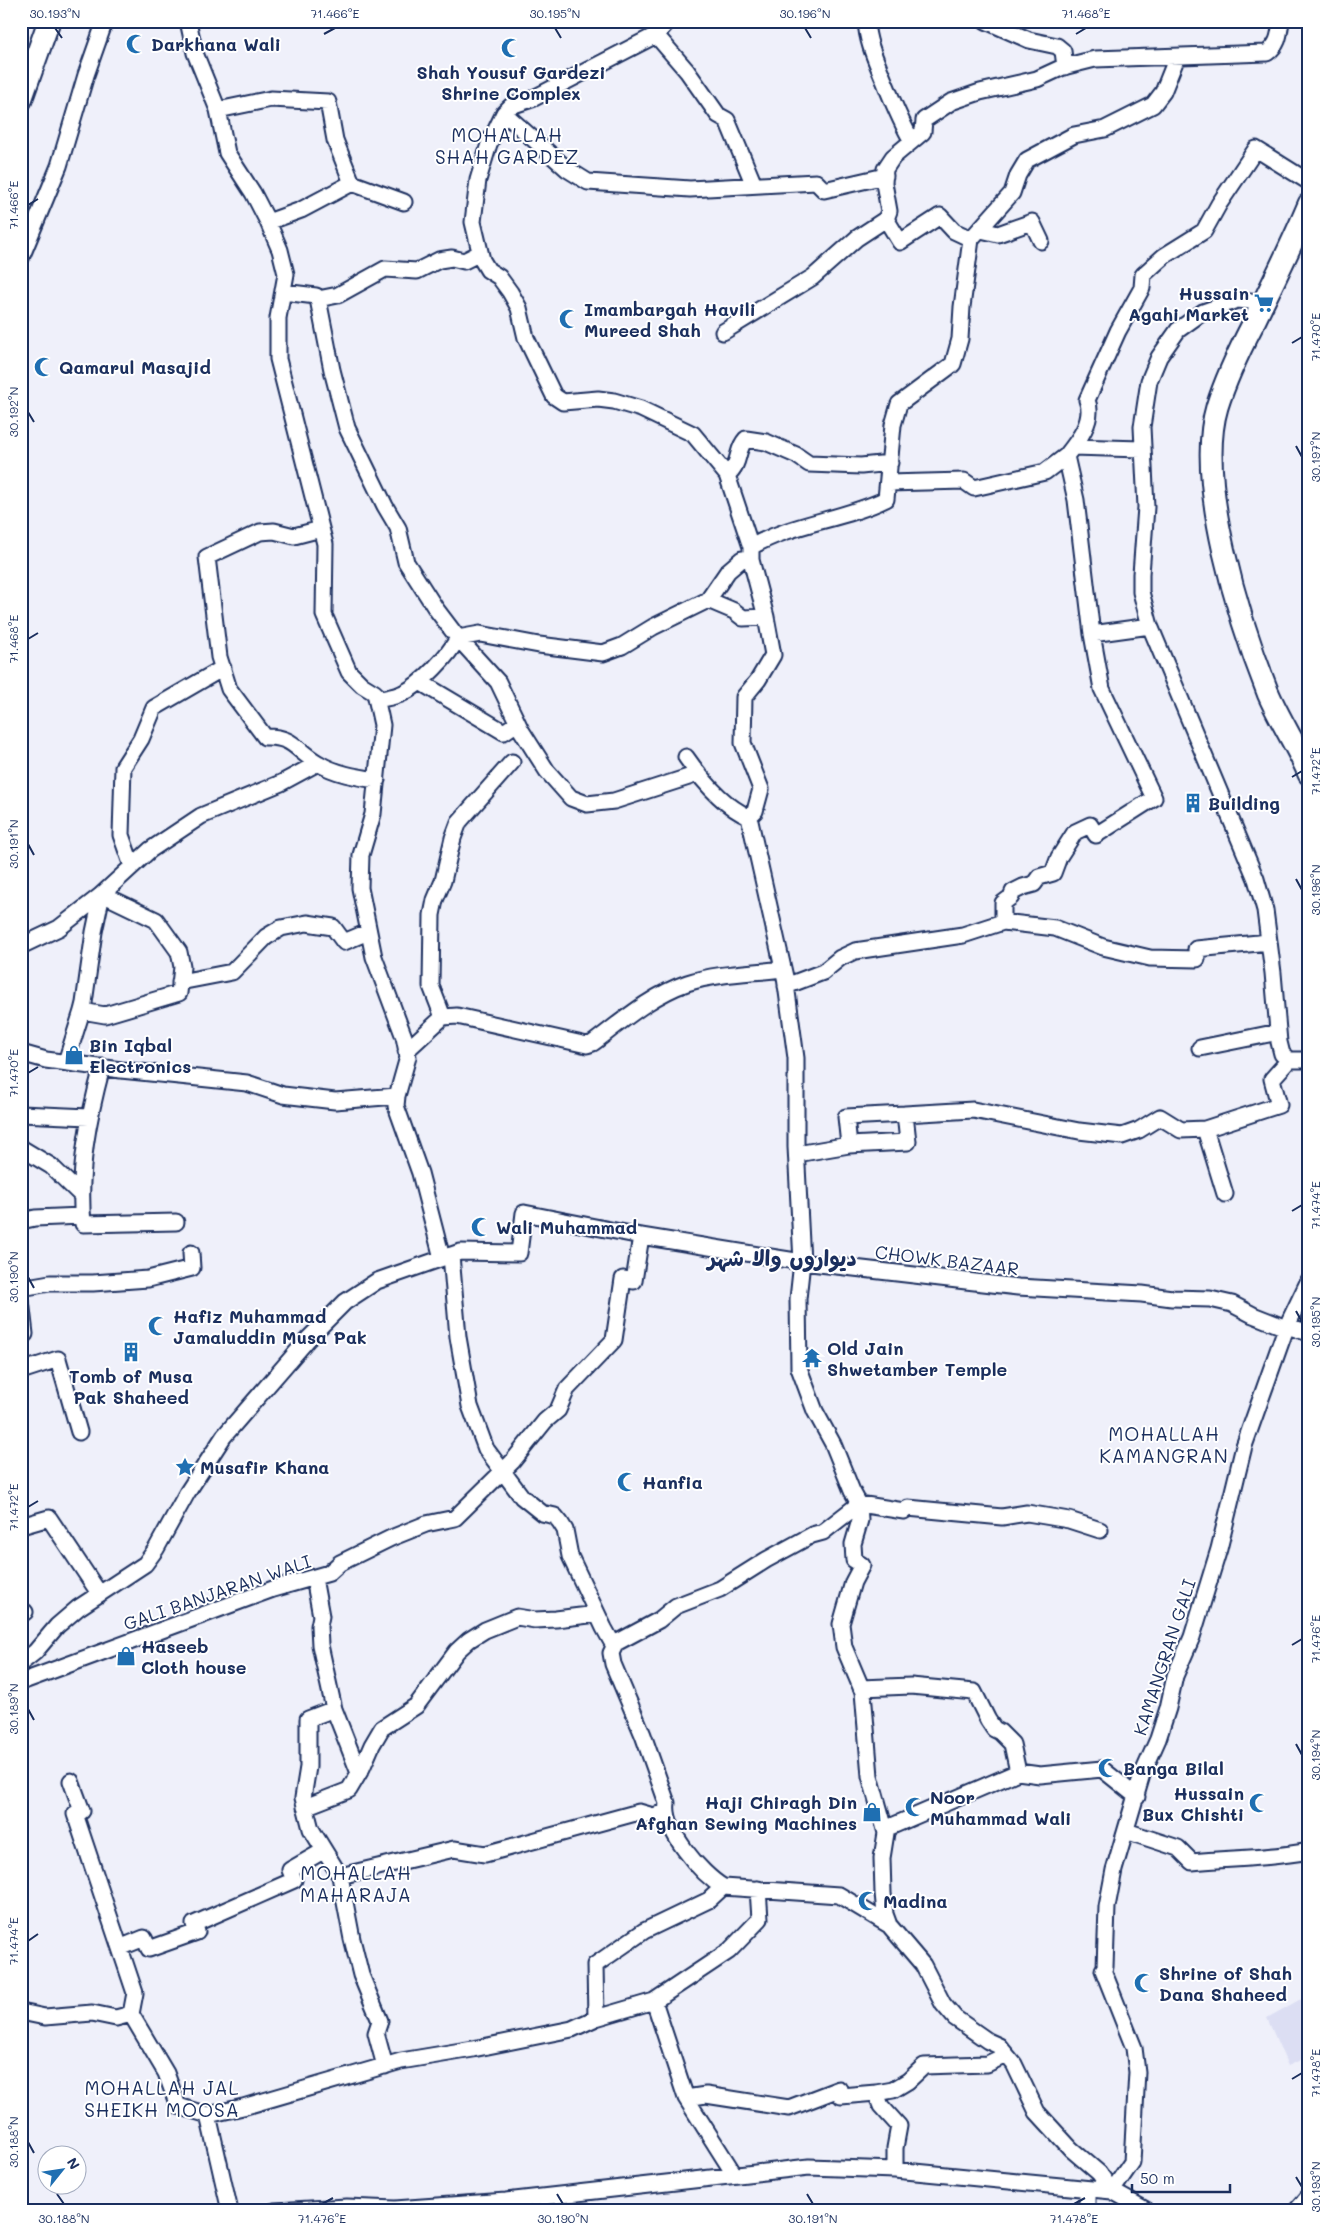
<svg xmlns="http://www.w3.org/2000/svg" width="1330" height="2232" font-family="Mali,'Playpen Sans Arabic',sans-serif">
  <style>
    .built { fill: #dcdef3 }
    .lines { fill: none; stroke-linecap: round; stroke-linejoin: round }
    .street-casing { stroke: #1b2f5e; stroke-width: 19 }
    .secondary-casing { stroke: #1b2f5e; stroke-width: 25 }
    .street { stroke: #fff; stroke-width: 15 }
    .secondary { stroke: #fff; stroke-width: 21 }
    .ticks { fill: none; stroke: #1b2f5e; stroke-width: 2 }
    .labels { text-anchor: middle; dominant-baseline: central; stroke-width: 4; stroke-linejoin: round; paint-order: stroke }
    .poi-label { font-size: 18px; font-weight: bold; fill: #1b2f5e; stroke: #fff; text-anchor: start }
    .street-label { font-size: 18px; fill: #1b2f5e; stroke: #fff }
    .neighbourhood-label { font-size: 19px; letter-spacing: 1px; fill: #1b2f5e; stroke: #fff }
    .district-label { font-size: 22px; font-weight: bold; fill: #1b2f5e; stroke: #fff }
    .neatline { fill: none; stroke: #1b2f5e; stroke-width: 2 }
    .ticks-label { font-size: 12px; text-anchor: middle; fill: #1b2f5e }
  </style>
  <rect width="100%" height="100%" fill="#eff0fa"/>
  <filter id="ink" filterUnits="userSpaceOnUse"><feTurbulence type="fractalNoise" baseFrequency=".02" numOctaves="2"/><feDisplacementMap in="SourceGraphic" scale="10" xChannelSelector="R" yChannelSelector="G"/><feConvolveMatrix kernelMatrix="1 2 1 2 8 2 1 2 1" color-interpolation-filters="sRGB"/></filter>
  <g filter="url(#ink)">
    <path class="built" d="M1309 1998V2056L1288 2066 1267 2018 1299 2000Z"/>
    <g class="lines">
      <defs>
        <path id="street" d="M188 21 195 53 218 110 227 153 253 193 268 222 280 250 286 274 278 318V359L325 544 324 615 349 672 362 685 375 693 382 725 373 814 361 855 360 888 374 957 404 1037 408 1057 397 1096 396 1106 420 1173 442 1258
          M668 21 656 35 532 99 511 106 504 113 489 144 478 180 473 222 482 260 488 270 499 277 510 292 519 308 526 338 554 396 563 402 598 399 614 401 641 409 693 434 727 475 751 547
          M866 21C867 40 874 56 881 73 891 97 899 119 912 141
          M986 21 1029 40 1057 46 1063 51 1065 67
          M656 35 687 71 718 115 727 120 754 185
          M218 110 271 99 328 102 335 140 352 183 404 202
          M504 113 567 169 588 182 690 189 816 182 824 190 885 176
          M886 219 900 242 940 216 954 231 971 239
          M268 222 301 210 352 183
          M981 230 998 234 1032 222 1041 241
          M21 258 59 166 86 75 105 21
          M283 292 316 296 318 299 338 295 385 269 417 271 439 260 452 258 464 261 480 253
          M318 299 332 370 347 428 385 506 398 528 406 562 436 609 458 638 498 682 521 730 547 771 571 798 587 804 614 801 698 774
          M1262 302 1237 300 1203 312 1178 330 1159 357 1149 381 1142 427 1146 507 1141 574V592L1150 626 1256 879 1265 910 1273 973 1279 1042 1282 1054 1289 1060H1309
          M723 332 813 277 857 238 886 219 889 211 884 183 885 169 893 157 923 132 924 120 951 102 980 92 1037 79 1063 67 1095 59 1267 53C1279 44 1279 35 1281 21
          M1073 447 1141 449
          M727 475C742 462 735 451 746 439L766 442 796 455 809 464 861 466 890 463
          M888 483 964 481 974 488 1045 472 1066 456
          M321 529 294 536 274 531 260 532 207 557 219 657 229 689 265 737C294 736 296 751 318 763 336 774 357 777 377 780
          M708 600 734 611 743 618 766 617
          M1092 634 1150 626
          M420 682 504 732 517 723
          M377 700C385 698 395 697 403 693 421 685 449 655 458 638L480 634 539 645 603 653 622 646 653 627 708 600 728 571 742 559 751 560
          M686 757C702 780 723 806 749 817
          M132 866 121 835 123 767 141 739 154 708 223 668
          M1003 922V903L1011 897 1013 892 1023 887 1034 884 1039 877 1053 873 1059 857 1075 832 1090 825 1096 835 1154 798 1102 689 1092 634 1076 500 1066 456C1078 441 1095 420 1087 400L1118 331 1142 288 1143 275 1164 256 1204 231 1219 204 1256 149 1309 182
          M21 946 59 928 100 896 150 850 201 816 281 783 318 763
          M180 982 232 972 266 937 281 928 307 923 333 927 344 942 368 932
          M786 986 823 972 840 958 855 951 963 935 1003 922 1055 928 1103 947 1150 958 1197 959 1196 949 1269 942
          M443 1017 431 986 432 915 435 900 443 881 453 838 459 822 512 762
          M1200 1048 1278 1032
          M406 1051 443 1017 457 1016 587 1045 593 1043C622 1021 652 995 687 983 717 973 752 973 783 969
          M21 1053 46 1060 121 1070 247 1083 283 1095 335 1101 397 1096
          M66 1062 82 1011 84 1003 94 932 102 894 156 920 179 952 182 967 179 993 105 1015 82 1011
          M102 1067C88 1119 78 1170 83 1224L176 1222
          M21 1114 89 1117
          M1205 1129 1225 1194
          M849 1145 846 1117 905 1114
          M21 1148 51 1166 80 1194
          M797 1154 849 1145 908 1142 905 1114 973 1110 1079 1131 1122 1136 1139 1130 1160 1117 1181 1130 1205 1129 1279 1105 1272 1079 1289 1060
          M21 1221 35 1218 82 1216
          M451 1255 458 1337 470 1406 486 1449 522 1497 542 1513 555 1516 560 1522 565 1530 570 1556 604 1628 614 1646
          M21 1288 50 1283H93L148 1279 192 1268 191 1253
          M21 1300 25 1334 21 1335
          M1287 1326 1309 1333
          M21 1371 58 1359 79 1432
          M21 1526 49 1518 99 1593
          M314 1578 321 1616 319 1626 320 1645 334 1709 308 1719V1767L303 1798 311 1829 340 1876 352 1939 361 1975 380 2021 376 2033 385 2066
          M21 1614 25 1612
          M21 1663 35 1652 57 1626 78 1608 145 1564 156 1549 187 1493 224 1436 308 1339 345 1302 377 1281 460 1252 519 1253 524 1213 641 1236 802 1262 1018 1287 1142 1294 1172 1298 1210 1299 1232 1304 1253 1315 1286 1328
          M21 1682 273 1589 329 1573 340 1563 391 1538 426 1524 455 1518 512 1462 545 1421 558 1410 567 1389 614 1340 623 1279 634 1281 641 1236
          M861 1688 911 1686 974 1692 988 1720 994 1729 1000 1732 1012 1744 1018 1772
          M334 1709 359 1773
          M71 1781 82 1811 75 1814 135 1993 131 2014 166 2073 178 2106 208 2115
          M305 1807 349 1790 362 1768 372 1745 382 1728 416 1706 457 1651 469 1640 485 1630 517 1617 535 1620 556 1619 597 1614
          M885 1829 1018 1772 1040 1775 1102 1769 1137 1797
          M1126 1831 1178 1848 1192 1862C1232 1858 1270 1859 1309 1851
          M340 1876 454 1849 485 1854 639 1812 653 1816 665 1812
          M889 1925 839 1895 723 1887C701 1874 663 1830 667 1803L643 1735 613 1664 611 1653 616 1643 659 1620 676 1606 720 1589 766 1560 812 1535 823 1532 859 1504 904 1511 908 1508 1002 1517 1027 1513 1069 1520 1100 1530
          M122 1947 144 1938 149 1949 197 1932 194 1924 294 1880 290 1870 323 1851
          M654 2001 686 2098 734 2174
          M21 2012 45 2017 92 2013 116 2018 131 2014
          M596 2018 595 1965 644 1931 709 1900 723 1887
          M876 2093 893 2090 908 2081 924 2066 987 2064 1006 2055
          M686 2098 706 2095 789 2108 839 2089 841 2096 876 2093 881 2106 899 2126 895 2148V2170
          M1087 2189V2206L1090 2211
          M1112 2191 1099 2173 1071 2149 1037 2112 1014 2064 999 2046 988 2041 955 2018 943 2004 923 1965 889 1925 885 1914 883 1893 882 1858 886 1833 870 1776 863 1692 844 1647 841 1624 853 1582 862 1565 854 1560 853 1544 860 1520 859 1504 852 1491 833 1444 815 1411 799 1368 798 1299 802 1262 796 1147V1058L785 977 749 817 755 811 761 789 743 743 744 697 758 680 773 655 766 617 751 560V547C792 523 843 520 886 499L893 425 899 404 953 364 960 339 962 307 971 239 1012 193 1018 175 1027 160 1074 135 1105 129 1153 105 1163 92 1177 57
          M1112 2191 1132 2162 1137 2072 1134 2048 1103 1970 1105 1967 1107 1907 1114 1870 1142 1775 1158 1739 1168 1708 1175 1676 1192 1637 1219 1549 1244 1446 1286 1328 1309 1280
          M230 2211 208 2115 243 2107 401 2061 473 2049 572 2029 596 2018 654 2001 729 1951 760 1919 758 1889
          M274 2211 347 2207 395 2209 506 2201 809 2167 895 2170 1112 2191 1148 2211
          M1296 2211 1309 2196"/>
        <path id="secondary" d="M21 100 49 21
          M1309 204C1292 245 1272 284 1253 324 1239 351 1226 378 1217 407 1195 481 1240 622 1268 693 1280 721 1297 746 1309 774"/>
      </defs>
      <use href="#street" class="street-casing"/>
      <use href="#secondary" class="secondary-casing"/>
      <use href="#street" class="street"/>
      <use href="#secondary" class="secondary"/>
    </g>
  </g>
  <path class="ticks" d="M55 28 62 38M555 28 561 38M805 28 811 38M324 34 335 28M1076 34 1086 28M28 205 38 199M1292 343 1302 337M28 412 34 422M1296 446 1302 457M28 639 38 633M1292 777 1302 771M28 844 34 855M1296 879 1302 890M28 1073 38 1067M1292 1211 1302 1205M28 1277 34 1288M1296 1311 1302 1322M28 1507 38 1501M1292 1645 1302 1639M28 1709 34 1720M1296 1744 1302 1755M28 1941 38 1934M1292 2079 1302 2073M28 2142 34 2153M1296 2177 1302 2187M57 2194 64 2204M557 2194 563 2204M807 2194 813 2204M322 2204 333 2198M1074 2204 1085 2198"/>
  <defs>
    <symbol id="mosque-bare" viewBox="-9 -9 18 18"><path d="M3.5-4.9A6 6 0 1 0 3.5 4.9A5 5 0 1 1 3.5-4.9Z" fill="#1f6fb2" stroke="#fff" stroke-width="2.5" paint-order="stroke"/></symbol>
    <symbol id="supermarket-bare" viewBox="-9 -9 18 18"><path d="M-6-5.5h2.5l.6 2H6L4.5 2H-2.5L-4.4-4H-6ZM-1.5 3.2a1.3 1.3 0 1 0 .1 0ZM3 3.2a1.3 1.3 0 1 0 .1 0Z" fill="#1f6fb2" stroke="#fff" stroke-width="2.5" paint-order="stroke"/></symbol>
    <symbol id="building-bare" viewBox="-9 -9 18 18"><path d="M-4-6H4V6H1V3H-1V6H-4ZM-2.5-4.3h1.7v1.8h-1.7ZM.8-4.3h1.7v1.8H.8ZM-2.5-1h1.7V.8h-1.7ZM.8-1h1.7V.8H.8Z" fill="#1f6fb2" stroke="#fff" stroke-width="2.5" paint-order="stroke"/></symbol>
    <symbol id="shop-bare" viewBox="-9 -9 18 18"><path d="M-5-2.5h2.3a2.7 3.5 0 0 1 5.4 0H5L5.5 6h-11ZM-1.5-2.5h3a1.5 2.3 0 0 0-3 0Z" fill="#1f6fb2" stroke="#fff" stroke-width="2.5" paint-order="stroke"/></symbol>
    <symbol id="temple-bare" viewBox="-9 -9 18 18"><path d="M0-6L5-2H3V0L6.5 2.5H4V6H1.5V3h-3V6H-4V2.5H-6.5L-3 0V-2H-5Z" fill="#1f6fb2" stroke="#fff" stroke-width="2.5" paint-order="stroke"/></symbol>
    <symbol id="sight-bare" viewBox="-9 -9 18 18"><path d="M0-6L1.8-2.2L6-1.7L2.9 1.2L3.7 5.4L0 3.3L-3.7 5.4L-2.9 1.2L-6-1.7L-1.8-2.2Z" fill="#1f6fb2" stroke="#fff" stroke-width="2.5" paint-order="stroke"/></symbol>
  </defs>
  <g fill-rule="evenodd">
    <use href="#mosque-bare" x="122" y="30" width="28" height="28"/>
    <use href="#mosque-bare" x="497" y="34" width="28" height="28"/>
    <use href="#supermarket-bare" x="1250" y="289" width="28" height="28"/>
    <use href="#mosque-bare" x="555" y="305" width="28" height="28"/>
    <use href="#mosque-bare" x="30" y="353" width="28" height="28"/>
    <use href="#building-bare" x="1179" y="789" width="28" height="28"/>
    <use href="#shop-bare" x="60" y="1041" width="28" height="28"/>
    <use href="#mosque-bare" x="467" y="1213" width="28" height="28"/>
    <use href="#mosque-bare" x="144" y="1312" width="28" height="28"/>
    <use href="#building-bare" x="117" y="1338" width="28" height="28"/>
    <use href="#temple-bare" x="798" y="1344" width="28" height="28"/>
    <use href="#sight-bare" x="171" y="1453" width="28" height="28"/>
    <use href="#mosque-bare" x="613" y="1468" width="28" height="28"/>
    <use href="#shop-bare" x="112" y="1642" width="28" height="28"/>
    <use href="#mosque-bare" x="1094" y="1754" width="28" height="28"/>
    <use href="#mosque-bare" x="1245" y="1789" width="28" height="28"/>
    <use href="#mosque-bare" x="901" y="1793" width="28" height="28"/>
    <use href="#shop-bare" x="858" y="1798" width="28" height="28"/>
    <use href="#mosque-bare" x="854" y="1887" width="28" height="28"/>
    <use href="#mosque-bare" x="1130" y="1969" width="28" height="28"/>
  </g>
  <g class="labels">
    <g class="poi-label">
      <text x="151" y="44">Darkhana Wali</text>
      <text x="511" y="72" text-anchor="middle">Shah Yousuf Gardezi<tspan x="511" dy="21">Shrine Complex</tspan></text>
      <text x="1249" y="293" text-anchor="end">Hussain<tspan x="1249" dy="21">Agahi Market</tspan></text>
      <text x="584" y="309">Imambargah Havili<tspan x="584" dy="21">Mureed Shah</tspan></text>
      <text x="59" y="367">Qamarul Masajid</text>
      <text x="1208" y="803">Building</text>
      <text x="89" y="1045">Bin Iqbal<tspan x="89" dy="21">Electronics</tspan></text>
      <text x="496" y="1227">Wali Muhammad</text>
      <text x="173" y="1316">Hafiz Muhammad<tspan x="173" dy="21">Jamaluddin Musa Pak</tspan></text>
      <text x="827" y="1348">Old Jain<tspan x="827" dy="21">Shwetamber Temple</tspan></text>
      <text x="131" y="1376" text-anchor="middle">Tomb of Musa<tspan x="131" dy="21">Pak Shaheed</tspan></text>
      <text x="200" y="1467">Musafir Khana</text>
      <text x="642" y="1482">Hanfia</text>
      <text x="141" y="1646">Haseeb<tspan x="141" dy="21">Cloth house</tspan></text>
      <text x="1123" y="1768">Banga Bilal</text>
      <text x="1244" y="1793" text-anchor="end">Hussain<tspan x="1244" dy="21">Bux Chishti</tspan></text>
      <text x="930" y="1797">Noor<tspan x="930" dy="21">Muhammad Wali</tspan></text>
      <text x="857" y="1802" text-anchor="end">Haji Chiragh Din<tspan x="857" dy="21">Afghan Sewing Machines</tspan></text>
      <text x="883" y="1901">Madina</text>
      <text x="1159" y="1973">Shrine of Shah<tspan x="1159" dy="21">Dana Shaheed</tspan></text>
    </g>
    <g class="street-label">
      <text transform="translate(947 1260) rotate(7)">CHOWK BAZAAR</text>
      <text transform="translate(217 1592) rotate(-19)">GALI BANJARAN WALI</text>
      <text transform="translate(1164 1657) rotate(-72)">KAMANGRAN GALI</text>
    </g>
    <g class="neighbourhood-label">
      <text x="507" y="134">MOHALLAH<tspan x="507" dy="22">SHAH GARDEZ</tspan></text>
      <text x="1164" y="1433">MOHALLAH<tspan x="1164" dy="22">KAMANGRAN</tspan></text>
      <text x="356" y="1872">MOHALLAH<tspan x="356" dy="22">MAHARAJA</tspan></text>
      <text x="162" y="2087">MOHALLAH JAL<tspan x="162" dy="22">SHEIKH MOOSA</tspan></text>
    </g>
    <g class="district-label">
      <text x="782" y="1257">دیواروں والا شہر</text>
    </g>
  </g>
  <rect width="1330" height="2232" fill="none" stroke="#fff" stroke-width="55"/>
  <g transform="translate(62 2170) rotate(60)"><circle r="24" fill="#ffffff" stroke="#a4acbf"/>
  <path d="M0-4L9 19L0 12L-9 19Z" fill="#1f6fb2"/>
  <text y="-8" font-size="14" font-weight="bold" text-anchor="middle" fill="#1b2f5e">N</text>
  </g>
  <path d="M1132 2184v8h98v-8" fill="none" stroke="#1b2f5e" stroke-width="2.5"/>
  <text x="1140" y="2184" font-size="15" fill="#1b2f5e" stroke="#ffffff" stroke-width="4" paint-order="stroke">50 m</text>
  <rect x="28" y="28" width="1274" height="2176" class="neatline"/>
  <g class="ticks-label">
    <text x="55" y="18">30.193°N</text>
    <text x="335" y="18">71.466°E</text>
    <text x="555" y="18">30.195°N</text>
    <text x="805" y="18">30.196°N</text>
    <text x="1086" y="18">71.468°E</text>
    <text transform="translate(14 205) rotate(-90)" y="4">71.466°E</text>
    <text transform="translate(1316 337) rotate(-90)" y="4">71.470°E</text>
    <text transform="translate(14 412) rotate(-90)" y="4">30.192°N</text>
    <text transform="translate(1316 457) rotate(-90)" y="4">30.197°N</text>
    <text transform="translate(14 639) rotate(-90)" y="4">71.468°E</text>
    <text transform="translate(1316 771) rotate(-90)" y="4">71.472°E</text>
    <text transform="translate(14 844) rotate(-90)" y="4">30.191°N</text>
    <text transform="translate(1316 890) rotate(-90)" y="4">30.196°N</text>
    <text transform="translate(14 1073) rotate(-90)" y="4">71.470°E</text>
    <text transform="translate(1316 1205) rotate(-90)" y="4">71.474°E</text>
    <text transform="translate(14 1277) rotate(-90)" y="4">30.190°N</text>
    <text transform="translate(1316 1322) rotate(-90)" y="4">30.195°N</text>
    <text transform="translate(14 1507) rotate(-90)" y="4">71.472°E</text>
    <text transform="translate(1316 1639) rotate(-90)" y="4">71.476°E</text>
    <text transform="translate(14 1709) rotate(-90)" y="4">30.189°N</text>
    <text transform="translate(1316 1755) rotate(-90)" y="4">30.194°N</text>
    <text transform="translate(14 1941) rotate(-90)" y="4">71.474°E</text>
    <text transform="translate(1316 2073) rotate(-90)" y="4">71.478°E</text>
    <text transform="translate(14 2142) rotate(-90)" y="4">30.188°N</text>
    <text transform="translate(1316 2187) rotate(-90)" y="4">30.193°N</text>
    <text x="64" y="2223">30.188°N</text>
    <text x="322" y="2223">71.476°E</text>
    <text x="563" y="2223">30.190°N</text>
    <text x="813" y="2223">30.191°N</text>
    <text x="1074" y="2223">71.478°E</text>
  </g>
</svg>
